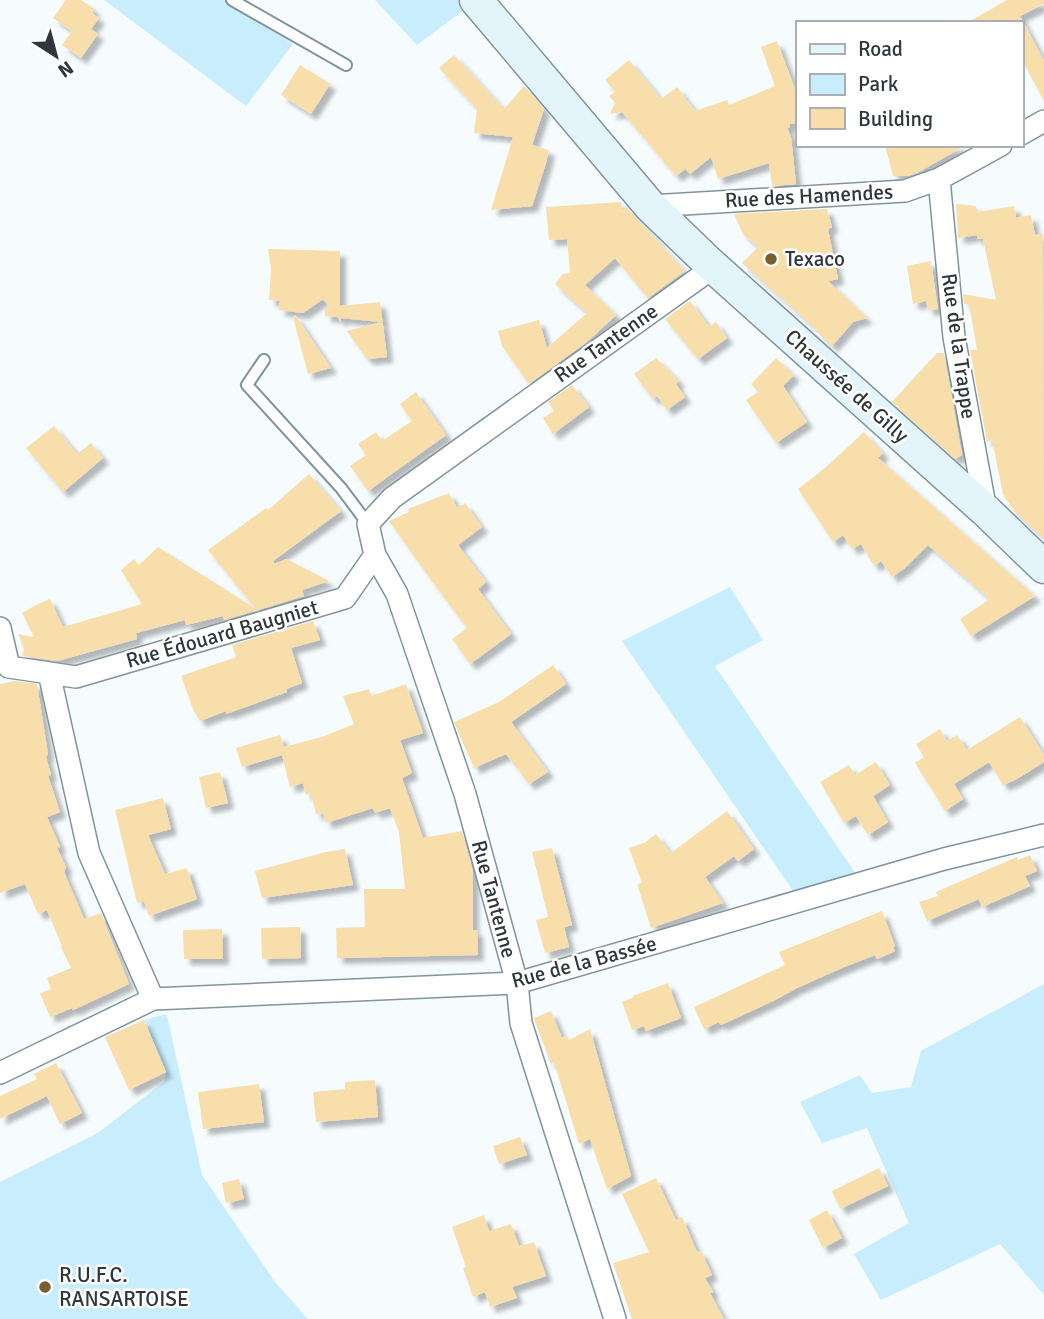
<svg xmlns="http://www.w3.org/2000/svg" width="1044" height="1319" font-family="Signika,sans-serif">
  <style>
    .green { fill: #c8edfd }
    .building { fill: #f8deab; filter: url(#shadow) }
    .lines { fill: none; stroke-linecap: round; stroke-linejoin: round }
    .lane-casing { stroke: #81949d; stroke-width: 14 }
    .street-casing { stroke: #81949d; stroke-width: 24 }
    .secondary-casing { stroke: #81949d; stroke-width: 35 }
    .lane { stroke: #fff; stroke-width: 10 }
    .street { stroke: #fff; stroke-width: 21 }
    .secondary { stroke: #e3f4fa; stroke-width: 32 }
    .poi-dot { fill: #775f30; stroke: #fff; stroke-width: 2.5 }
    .labels { text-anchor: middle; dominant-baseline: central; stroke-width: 5; stroke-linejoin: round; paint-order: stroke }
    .street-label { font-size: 21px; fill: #2f373b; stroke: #fff }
    .poi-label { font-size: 21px; fill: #2f373b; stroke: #fff; text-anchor: start }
  </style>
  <defs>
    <filter id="shadow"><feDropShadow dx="6" dy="6" stdDeviation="2" flood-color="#0004"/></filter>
  </defs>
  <rect width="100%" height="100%" fill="#f6fbfd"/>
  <path class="green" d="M104 0H224L293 44 246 106Z
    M375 0H469L472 4 417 45Z
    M730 587 763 640 715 666 862 883 800 901 622 641Z
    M1044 984V1295L1000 1244 881 1300 854 1254 909 1223 867 1128 822 1143 800 1102 860 1075 872 1093 911 1087 921 1051Z
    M162 1015H167L202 1175 275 1282 308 1319H0V1182L98 1133 165 1081 166 1072 144 1020Z"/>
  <path class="building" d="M66 0H81L94 9 92 13 99 18 91 29 98 34 81 58 62 45 72 31 53 18Z
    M1007 0H1044V4L1020 16 1044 61V101L1021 58V23H967Z
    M777 41 797 94V123L789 124 790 127 787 128 791 137 796 184 772 186 769 163 718 179 711 157 690 174 685 169 676 176 622 112 610 114 615 103 609 96 615 92 605 80 629 60 661 99 677 87 695 111 727 100 729 105 775 86 761 47Z
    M454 55 504 109 524 86 544 109 532 145 549 150 546 163 532 206 491 210 513 137 474 133 477 109 439 68Z
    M300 65 330 84 311 114 281 95Z
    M885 145H966L919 172 908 176H893Z
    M621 202 622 209H628L685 271 648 298 615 258 585 285 616 315 588 341 529 384 502 346 498 331 539 320 547 348 587 313 555 284 563 274 570 273 567 239 549 240 546 207Z
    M956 204 976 206 977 212 1014 206 1016 218 1031 215 1035 235 1043 234 1044 538 1014 511 1003 494 992 439 987 442 970 350H977L969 304H964L963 294 996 300 983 239H977V235L958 238Z
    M827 209 832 227 828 229 838 279 828 281 867 318 853 322 832 346 816 331 817 330 742 263 758 247 743 234 734 214Z
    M268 249 340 251V306L380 302 387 357 367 359 347 331 381 322 341 318V322L337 317 325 316V308H330L323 299 303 313 279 310 280 301 269 300 271 269Z
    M931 261 938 309 928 310 926 301 913 304 907 266Z
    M690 301 709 327 716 322 727 338 698 359 665 319Z
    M295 315 331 368 308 374 293 317Z
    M937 353H944L962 455 955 459 892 402 921 370 923 371 922 369Z
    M656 358 679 381 676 384 685 397 667 410 657 396 653 399 634 374Z
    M776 358 794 375 783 386 807 422 776 443 746 400 758 392 751 384Z
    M572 385 589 407 553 434 543 418 554 411 548 402Z
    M416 392 446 435 368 491 350 466 366 455 358 444 376 432 382 441 412 421 400 404Z
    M54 426 77 454 91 443 103 458 63 492 26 448Z
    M864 432 883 453 878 458 1035 596 971 636 960 619 990 599 928 545 905 568 892 577 881 561 874 566 861 544 852 549 843 535 833 542 798 489 825 468Z
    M309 474 341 511 273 561 274 564 287 559 329 581 302 590 304 596 224 620 223 616 186 625 185 620 136 633 137 639 57 661 22 656 24 649 18 634 34 637 22 613 38 604 50 599 63 627 142 604 121 570 134 559 139 565 158 547 256 609 208 550 266 508 268 510Z
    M449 493 457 508 465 503 482 527 458 545 486 582 478 589 511 634 470 664 452 639 467 628 434 584 389 521 409 512 408 509Z
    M313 621 320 640 291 648 302 683 286 689 287 692 226 714V711L200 721 193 709 181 676 236 657 232 645Z
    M553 665 566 684 511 722 548 772 529 784 506 754 474 768 454 722 499 702Z
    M14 681 37 684 48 754 46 757 51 775 48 776 60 812 47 817 60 847 57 848 66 867 64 872 84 919 101 913 129 984 73 1010 72 1008 50 1017 40 993 51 989 47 978 71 968 61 947 62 946 47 910 38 914 25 884 0 893V684Z
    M406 684 423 733 400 740 412 773 402 778 423 838 462 831 473 871V930H477L478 955 337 958 336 928 365 927 364 889H405L399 832 390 808 375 813 373 808 326 823 323 813 316 814 311 793 306 795 303 783 290 787 282 755 242 767 236 748 280 735 284 747 322 737 354 724 343 696 369 689 371 696Z
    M1020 717 1044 755V762L1015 780 1003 785 989 762 954 784 963 799 945 811 915 763 924 757 916 744 940 729 947 741 957 735 967 750Z
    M876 762 890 785 873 796 888 822 868 835 856 816 844 823 820 782 849 765 855 775Z
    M220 772 228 803 206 808 199 777Z
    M163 798 171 829 148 835 165 874 187 868 197 899 149 916 144 901 137 903 115 810Z
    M727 811 754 849 738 861 734 856 705 877 723 903 651 928 637 884 642 883 629 848 644 843 656 834 671 853Z
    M552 848 572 925 564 927 569 947 545 953 536 920 548 917 532 852Z
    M345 849 353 885 262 898 255 871 326 852Z
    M1030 855 1037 871 1025 876 1030 886 982 907 979 899 927 921 919 902 938 896 936 892 1017 857 1018 860Z
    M882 911 895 946 893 947 895 951 877 959 875 955 844 967 797 988 775 1000 721 1025 719 1022 704 1029 694 1007 785 965 779 952Z
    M300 927 301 958 262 959 261 928Z
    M222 929 223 959H184L183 930Z
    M668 983 681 1018 646 1031 644 1026 632 1030 622 1002 634 997 633 996Z
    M551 1011 562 1038 567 1036 569 1040 590 1029 631 1176 607 1189 590 1139 579 1144 554 1062 551 1064 534 1019V1018Z
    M144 1020 166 1072 129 1090 105 1037Z
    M56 1063 82 1113 60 1124 47 1096 0 1119V1096L37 1079 34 1074Z
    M375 1080 378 1117 316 1122 313 1092 345 1089V1082Z
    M259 1084 264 1122 203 1129 198 1092Z
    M520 1137 527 1155 499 1164 493 1146Z
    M879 1168 888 1186 840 1209 832 1191Z
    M656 1178 676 1220 682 1217 697 1252 701 1251 712 1275 705 1278 713 1292 710 1293 724 1319H632L613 1263 649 1252 622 1194Z
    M239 1179 244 1199 226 1203 222 1183Z
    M827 1210 842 1238 823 1248 809 1220Z
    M484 1215 489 1231 511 1224 519 1246 534 1242 546 1276 512 1287 517 1298 490 1307 485 1292 473 1297 463 1268 466 1267 452 1227Z"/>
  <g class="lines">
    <defs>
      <path id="lane" d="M232 0 346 65
        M264 360 247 385 341 488 368 524"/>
      <path id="street" d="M1021 134 1044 121
        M939 179 954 337 986 511
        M650 206 905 191 939 179 1001 145
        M0 628 9 667 76 677 345 598 375 555
        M49 673 89 853 153 999
        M0 1073 153 999 517 983 944 859 1044 835
        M615 1319 521 1023 517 983 465 794 397 594 375 555 368 524 392 498 714 267"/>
      <path id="secondary" d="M476 0 650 206 708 262 986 511 1044 567"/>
    </defs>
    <use href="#lane" class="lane-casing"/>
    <use href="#street" class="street-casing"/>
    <use href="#secondary" class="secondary-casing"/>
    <use href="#lane" class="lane"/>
    <use href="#street" class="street"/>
    <use href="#secondary" class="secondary"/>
  </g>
  <g class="poi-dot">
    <circle cx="771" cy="259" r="7"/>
    <circle cx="45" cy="1287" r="7"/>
  </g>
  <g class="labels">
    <g class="street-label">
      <text transform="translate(809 196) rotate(-3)">Rue des Hamendes</text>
      <text transform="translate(606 343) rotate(-35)">Rue Tantenne</text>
      <text transform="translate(959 346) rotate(82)">Rue de la Trappe</text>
      <text transform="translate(847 386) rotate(42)">Chaussée de Gilly</text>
      <text transform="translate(222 634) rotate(-16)">Rue Édouard Baugniet</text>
      <text transform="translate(494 899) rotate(75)">Rue Tantenne</text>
      <text transform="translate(584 962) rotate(-15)">Rue de la Bassée</text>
    </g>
    <g class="poi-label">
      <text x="785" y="259">Texaco</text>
      <text x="59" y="1275">R.U.F.C.<tspan x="59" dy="24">RANSARTOISE</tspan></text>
    </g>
  </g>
  <rect x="796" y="21" width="228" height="126" fill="#ffffff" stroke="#acafb1" stroke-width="2"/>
  <rect x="810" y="44" width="35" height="10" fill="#e3f4fa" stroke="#acafb1" stroke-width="2"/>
  <text x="858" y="56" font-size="21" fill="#2f373b">Road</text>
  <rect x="810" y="74" width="35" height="21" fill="#c8edfd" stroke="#acafb1" stroke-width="2"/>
  <text x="858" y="91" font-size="21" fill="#2f373b">Park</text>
  <rect x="810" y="108" width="35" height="21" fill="#f8deab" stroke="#acafb1" stroke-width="2"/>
  <text x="858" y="126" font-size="21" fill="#2f373b">Building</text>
  <g transform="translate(56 56) rotate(144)" stroke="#ffffff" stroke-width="5" paint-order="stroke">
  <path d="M0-5L12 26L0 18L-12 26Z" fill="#2f373b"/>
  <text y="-10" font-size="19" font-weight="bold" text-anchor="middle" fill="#2f373b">N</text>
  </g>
</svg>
